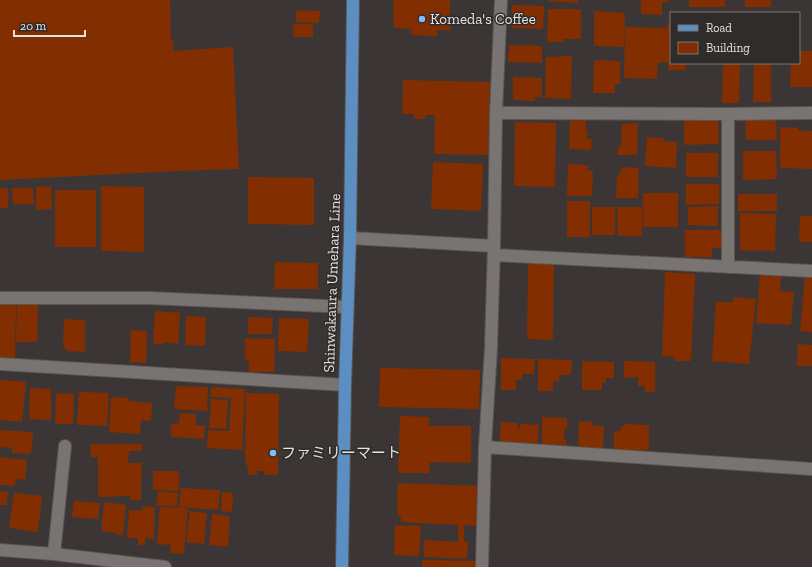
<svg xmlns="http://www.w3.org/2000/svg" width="812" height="567" font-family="'Zilla Slab','Noto Sans JP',serif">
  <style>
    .building { fill: #822e00 }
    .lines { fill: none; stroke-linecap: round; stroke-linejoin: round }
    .lane-casing { stroke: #595553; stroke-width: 14 }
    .street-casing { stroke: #595553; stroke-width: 14 }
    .primary-casing { stroke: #595553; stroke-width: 14 }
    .lane { stroke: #797472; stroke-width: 12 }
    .street { stroke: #797472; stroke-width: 12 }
    .primary { stroke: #5c8ec2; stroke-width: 12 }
    .poi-dot { fill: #83bcfa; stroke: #302c2b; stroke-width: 1.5 }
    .labels { text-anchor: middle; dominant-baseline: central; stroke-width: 3; stroke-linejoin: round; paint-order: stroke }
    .poi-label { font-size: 15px; fill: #e5e2e1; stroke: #302c2b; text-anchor: start }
    .street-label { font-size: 15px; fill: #e5e2e1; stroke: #302c2b }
  </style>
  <rect width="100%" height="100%" fill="#3b3635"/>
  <path class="building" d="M0 0H170L171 40H173V51L233 47 239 169 178 171 0 180Z
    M394 0H450V16H451V30H437V36L411 35 412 29 394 28 393 5H394Z
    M548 0H578V3L548 1Z
    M641 0H669V2H662V15L641 14Z
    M689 0H725V7H689Z
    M745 0H771V7H745Z
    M512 5 544 6 543 29 512 28Z
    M548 9H581V39H563V42H547Z
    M296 10 320 11 319 23 296 22Z
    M594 11 625 13 624 47 594 46Z
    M725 11H741V13H725Z
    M668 22H671V63H686V70H668V62L658 63 657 79 624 78 625 27 667 28Z
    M293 24H313V37H293Z
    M509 45 542 46V63L508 62Z
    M799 51H812V87H790L791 63H799Z
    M572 56 571 99 545 98 546 57Z
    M594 60 620 61V84H615V93H593Z
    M723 63H740L739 103H722Z
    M754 63H771V102H753Z
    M513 77 542 78V97H535V101L513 100Z
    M403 80 490 82 488 155 434 154 435 115H426L425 119H414V114H402Z
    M684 117H718L719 144 684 145Z
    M745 117 776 119 777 140H746Z
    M586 120V131H588L587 139H592L591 150 569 149 570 121Z
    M515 122 556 123 555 187 514 186Z
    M638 123 637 155H617L618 147H621L622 124Z
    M780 127 798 128V130L812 131V169L780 168Z
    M647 137 664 138 663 141 677 142 676 168 645 166Z
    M743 151H776L777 179 743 180Z
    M686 153H718V177H686Z
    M433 162 483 164 481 211 431 209Z
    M568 164 588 165V171H593L592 196H567Z
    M621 167 639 168 638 198H616L617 175H620Z
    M248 177 314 178V225L248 224Z
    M686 184H719V204L686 205Z
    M51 186 52 209 36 210V187Z
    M101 186 144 187V252L101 251Z
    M0 188H8V208H0Z
    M12 188H33L34 204H13Z
    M55 190H96V247H55Z
    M643 193H678V227H643Z
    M738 194H777V211H738Z
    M567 201H590V237H567Z
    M718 206V226L688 225V207Z
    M592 207H615V235H592Z
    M617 207H642V236H618Z
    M740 213 776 214 775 251 740 250Z
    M800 216H812V242H799Z
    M685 230H722V248H712V257H685Z
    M275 262 318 263V289H274Z
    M528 264H554L553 340 527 339Z
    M665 272 695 274 691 361H675V357L662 356Z
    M760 275 781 276 780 291 794 292 791 325 756 323Z
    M805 276 812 277V332L800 331Z
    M734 297 756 299 749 364 712 361 716 302H733Z
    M0 304H16L15 360 0 359Z
    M17 304 38 305 37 342H16Z
    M155 311 180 313 178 344 163 342 162 345 153 344Z
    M186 316 206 317 205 346 185 345Z
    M248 317 273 318 272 334H248Z
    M279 318 309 319 307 352 278 351Z
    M64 319 85 320V352L66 351V348L63 347Z
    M131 330 147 331 146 363 130 362Z
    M245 338 275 339 274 372H249V360H245Z
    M798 344 812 345V366H797Z
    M501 358 535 359 534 374H522V380H516V390H501Z
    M538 359 572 360 571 375H559V381H553V391H538Z
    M582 361 614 362V378H606V383H602V390H582Z
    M624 361 655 362V392H644L645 386H638V377L624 378Z
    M380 368 480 370 479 409 379 407Z
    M0 380 26 382 22 422 0 420Z
    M176 386 208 387 207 411 174 409Z
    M211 387 245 389 242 450 207 448 208 430 229 431 231 398 210 397Z
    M30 388 51 389V420L29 419Z
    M79 392 109 393 107 426 77 425Z
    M56 393 74 394 73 424H55Z
    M246 393 279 394 278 475H264V471H257V475H249L245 457Z
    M111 397 129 398V401L152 403 151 421 141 420 140 434 109 432Z
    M211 399 228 400 226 429 209 428Z
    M180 413 196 414V425H205L204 439 171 437V424L179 423Z
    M400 416 429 417V426H471V463L430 462 429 473H398Z
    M542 417 567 418V430L564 429V440H566V450L542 449Z
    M579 421 593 422V426H604L603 451 578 450Z
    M501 422 517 423V428H520V424L539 425 537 449 499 447Z
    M624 424 649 425V450H614V431H620L621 426H624Z
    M0 430 33 432 31 454 12 453V448L0 447Z
    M90 444H142V451H129L128 463H142L141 500H130V496L98 497V457H91Z
    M0 457 27 460 25 480 16 479 15 486 0 485Z
    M153 471H179V491L153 490Z
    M398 483 479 486 477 526 464 525V541L468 542 467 559 424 557V540L458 542V525L401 522V516L397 515Z
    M181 488 220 490 218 510 179 507Z
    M0 491 8 492 7 505H0Z
    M158 491 178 493 177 507 156 505Z
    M222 492 233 493 232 512 221 511Z
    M14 493 42 496 38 532 9 528Z
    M74 501 100 503 98 519 72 517Z
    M104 502 126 505 123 535H116V533L101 531Z
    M143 506 155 507 154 539 145 538V545H138V538H127L129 510 142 511Z
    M160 507 188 508 184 554 170 553 171 545 157 544Z
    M190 511 207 513 204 544 186 542Z
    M212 514 230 516 228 547 209 545Z
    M395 525 421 526 419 556 394 555Z
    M422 560 477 561 476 567H422Z"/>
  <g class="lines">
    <defs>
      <path id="lane" d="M54 554 65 446"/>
      <path id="street" d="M496 113 728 114 812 113
        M728 114V267
        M350 238 494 246
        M494 255 812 271
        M0 298H149L348 307
        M0 364 345 385
        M485 447 812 469
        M0 550 54 554 165 567
        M482 567 485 447 491 348 494 246 496 113 501 0"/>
      <path id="primary" d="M342 567 345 385 350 238 353 0"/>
    </defs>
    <use href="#lane" class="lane-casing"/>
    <use href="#street" class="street-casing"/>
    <use href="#primary" class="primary-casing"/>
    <use href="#lane" class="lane"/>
    <use href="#street" class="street"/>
    <use href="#primary" class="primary"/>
  </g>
  <g class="poi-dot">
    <circle cx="422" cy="19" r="4"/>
    <circle cx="273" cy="453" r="4"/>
  </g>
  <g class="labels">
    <g class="poi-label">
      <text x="430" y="19">Komeda's Coffee</text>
      <text x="281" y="453">ファミリーマート</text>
    </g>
    <g class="street-label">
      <text transform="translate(332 283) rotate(-88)">Shinwakaura Umehara Line</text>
    </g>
  </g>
  <rect x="670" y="12" width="130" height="52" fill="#302c2b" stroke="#787574"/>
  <rect x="678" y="25" width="20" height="6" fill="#5c8ec2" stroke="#787574"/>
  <text x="706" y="32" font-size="12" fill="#e5e2e1">Road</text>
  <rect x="678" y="42" width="20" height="12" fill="#822e00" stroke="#787574"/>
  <text x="706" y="52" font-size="12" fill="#e5e2e1">Building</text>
  <path d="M14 30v6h71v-6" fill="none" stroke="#e5e2e1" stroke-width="2"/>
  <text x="20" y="30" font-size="12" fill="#e5e2e1" stroke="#302c2b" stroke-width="3" paint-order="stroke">20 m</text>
</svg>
